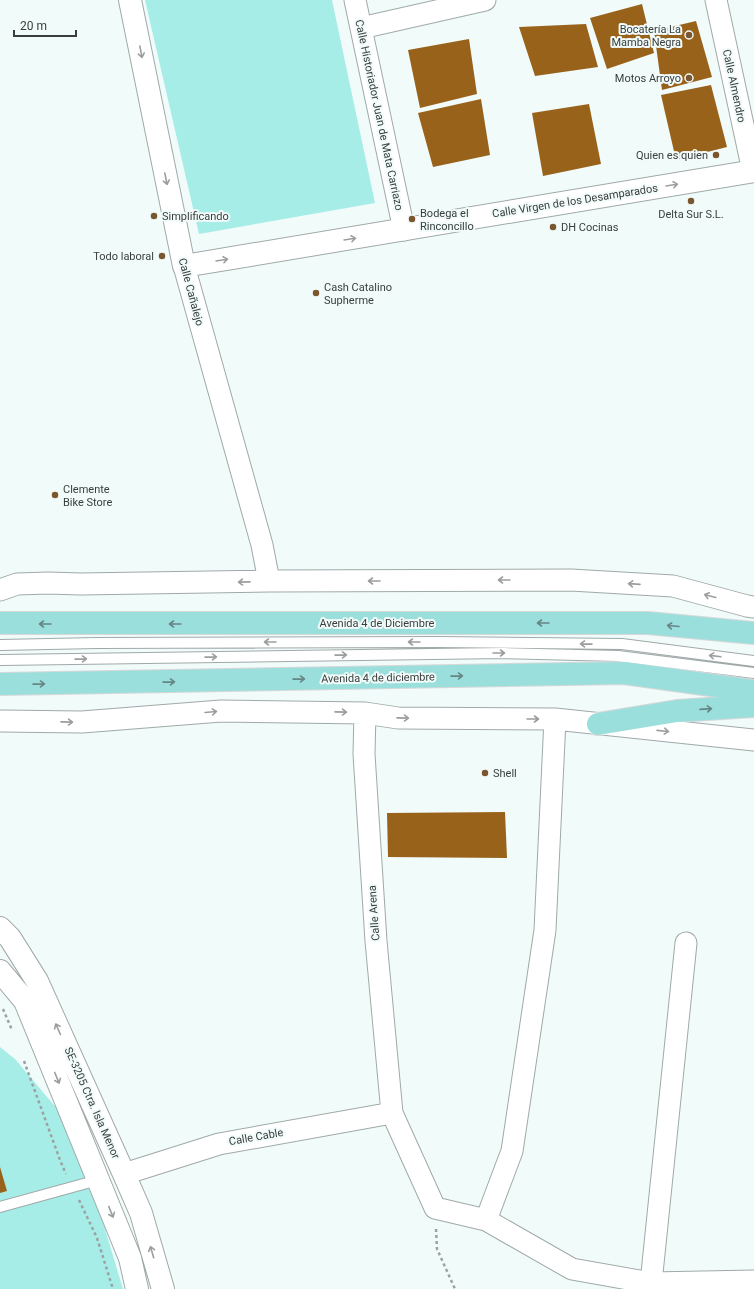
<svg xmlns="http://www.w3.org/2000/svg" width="754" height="1289" font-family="Roboto,sans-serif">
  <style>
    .green { fill: #a6ede8 }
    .building { fill: #99621b }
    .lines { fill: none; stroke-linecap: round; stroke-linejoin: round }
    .service-casing { stroke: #a0a9a9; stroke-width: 12 }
    .minor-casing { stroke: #a0a9a9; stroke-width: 23 }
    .tertiary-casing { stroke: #a0a9a9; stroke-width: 24 }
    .secondary-casing { stroke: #a0a9a9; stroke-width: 24 }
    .primary-casing { stroke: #d7d8d8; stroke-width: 24 }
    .path { stroke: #9ba2a1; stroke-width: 2.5; stroke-dasharray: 3 3; stroke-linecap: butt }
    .service { stroke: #fff; stroke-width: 10 }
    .minor { stroke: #fff; stroke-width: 21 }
    .tertiary { stroke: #fff; stroke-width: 22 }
    .secondary { stroke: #fff; stroke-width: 22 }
    .primary { stroke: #9bdfdc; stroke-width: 22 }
    .oneway { stroke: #9c9e9e }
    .oneway2 { stroke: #658685 }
    .poi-dot { fill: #7a562f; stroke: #f1fbfa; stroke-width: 1.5 }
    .labels { text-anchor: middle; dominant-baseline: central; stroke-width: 4; stroke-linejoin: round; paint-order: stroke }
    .poi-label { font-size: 11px; fill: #393e3d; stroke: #f1fbfa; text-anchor: start }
    .street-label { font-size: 11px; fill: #393e3d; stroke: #f1fbfa }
  </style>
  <rect width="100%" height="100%" fill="#f1fbfa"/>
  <path class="green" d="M145 0H332L375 203 199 234Z
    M0 1047 15 1059 59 1111 93 1189 123 1289H0Z"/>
  <path class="building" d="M642 4 654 53 607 69 590 18Z
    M696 21 712 77 662 90 654 31Z
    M586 24 598 67 535 76 519 27Z
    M469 39 477 94 420 108 408 50Z
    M711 85 727 147 676 160 661 95Z
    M481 99 490 155 433 167 418 113Z
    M589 104 601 164 543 176 532 113Z
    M505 812 507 858 388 857 387 813Z
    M0 1167 7 1191 0 1193Z"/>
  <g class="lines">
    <defs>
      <path id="service" d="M0 645 97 643 438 642 622 644 754 661
        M0 660 503 653 618 656 754 673
        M0 1207 98 1180"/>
      <path id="minor" d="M355 0 404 230
        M716 0 753 171
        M361 28 485 0
        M184 266 262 545 269 581
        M0 590 17 584 48 583 81 584 269 581 571 580 673 586 747 606 754 607
        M365 713 364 754 376 941 392 1113 435 1208 486 1220 512 1151 545 930 555 719
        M0 721 82 722 221 711 365 713 398 718 555 719 754 740
        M124 1174 219 1144 392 1113
        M486 1220 572 1269 651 1283 686 943
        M651 1283 754 1281"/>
      <path id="tertiary" d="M130 0 184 266 754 171"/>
      <path id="secondary" d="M0 928 10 938 37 981 124 1174 141 1213 163 1289
        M0 971 25 1001 130 1258 137 1289"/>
      <path id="primary" d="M0 623H648L754 633
        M0 684 624 673 754 691
        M598 724 677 711 754 706"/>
    </defs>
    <use href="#service" class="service-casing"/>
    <use href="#minor" class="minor-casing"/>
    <use href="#tertiary" class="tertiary-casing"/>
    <use href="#secondary" class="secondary-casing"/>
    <use href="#primary" class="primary-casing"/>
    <path class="path" d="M3 1009 12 1030
      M24 1061 60 1160 66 1174
      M79 1200 97 1238 113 1289
      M436 1229 437 1249 455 1289"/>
    <use href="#service" class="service"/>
    <use href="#minor" class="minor"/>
    <use href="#tertiary" class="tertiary"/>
    <use href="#secondary" class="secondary"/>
    <use href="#primary" class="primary"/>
  </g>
  <defs><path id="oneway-shaft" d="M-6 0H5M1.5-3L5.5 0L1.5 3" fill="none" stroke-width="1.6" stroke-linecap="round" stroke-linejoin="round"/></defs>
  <g class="oneway">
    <use href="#oneway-shaft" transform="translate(141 52) rotate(79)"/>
    <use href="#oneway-shaft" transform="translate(166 179) rotate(79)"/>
    <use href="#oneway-shaft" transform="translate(672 185) rotate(-9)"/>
    <use href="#oneway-shaft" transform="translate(350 239) rotate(-9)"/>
    <use href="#oneway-shaft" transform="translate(222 260) rotate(-9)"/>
    <use href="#oneway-shaft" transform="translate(504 580) rotate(180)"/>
    <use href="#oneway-shaft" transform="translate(374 581) rotate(180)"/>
    <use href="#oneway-shaft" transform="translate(244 582) rotate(179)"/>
    <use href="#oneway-shaft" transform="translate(634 584) rotate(-176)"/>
    <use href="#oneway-shaft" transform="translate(710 596) rotate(-165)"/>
    <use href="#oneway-shaft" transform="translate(270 642) rotate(180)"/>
    <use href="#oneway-shaft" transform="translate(414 642) rotate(180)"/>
    <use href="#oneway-shaft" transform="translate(586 644) rotate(-179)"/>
    <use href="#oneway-shaft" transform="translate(499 653)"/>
    <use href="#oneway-shaft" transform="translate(341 655) rotate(-1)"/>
    <use href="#oneway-shaft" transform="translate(715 656) rotate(-173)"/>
    <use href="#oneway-shaft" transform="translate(211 657) rotate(-1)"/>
    <use href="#oneway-shaft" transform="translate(81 659) rotate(-1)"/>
    <use href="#oneway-shaft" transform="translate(211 712) rotate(-5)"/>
    <use href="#oneway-shaft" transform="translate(341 712) rotate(1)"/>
    <use href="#oneway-shaft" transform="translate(403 718) rotate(1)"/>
    <use href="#oneway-shaft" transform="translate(533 719)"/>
    <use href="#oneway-shaft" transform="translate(67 722) rotate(1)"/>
    <use href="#oneway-shaft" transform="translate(663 731) rotate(6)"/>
    <use href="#oneway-shaft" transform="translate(58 1029) rotate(-114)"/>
    <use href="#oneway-shaft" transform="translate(57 1078) rotate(68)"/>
    <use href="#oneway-shaft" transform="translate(111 1212) rotate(68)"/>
    <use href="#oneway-shaft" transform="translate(152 1252) rotate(-106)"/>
  </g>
  <g class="oneway2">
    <use href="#oneway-shaft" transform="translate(543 623) rotate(180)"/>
    <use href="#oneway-shaft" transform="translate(45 624) rotate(180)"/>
    <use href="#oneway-shaft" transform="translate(175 624) rotate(180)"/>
    <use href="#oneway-shaft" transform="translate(673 626) rotate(-175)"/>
    <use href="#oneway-shaft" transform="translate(457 676) rotate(-1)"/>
    <use href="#oneway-shaft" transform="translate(299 679) rotate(-1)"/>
    <use href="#oneway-shaft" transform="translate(169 682) rotate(-1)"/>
    <use href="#oneway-shaft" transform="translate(39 684) rotate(-1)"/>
    <use href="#oneway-shaft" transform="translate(706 709) rotate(-4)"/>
  </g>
  <g class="poi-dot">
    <circle cx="689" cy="35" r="4"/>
    <circle cx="689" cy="78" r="4"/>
    <circle cx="716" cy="155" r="4"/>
    <circle cx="691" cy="201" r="4"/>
    <circle cx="154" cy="216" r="4"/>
    <circle cx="412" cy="219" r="4"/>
    <circle cx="553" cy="227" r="4"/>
    <circle cx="162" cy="256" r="4"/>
    <circle cx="316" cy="293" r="4"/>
    <circle cx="55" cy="495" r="4"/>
    <circle cx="485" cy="773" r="4"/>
  </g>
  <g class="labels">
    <g class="poi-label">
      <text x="681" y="29" text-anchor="end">Bocatería La<tspan x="681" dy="13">Mamba Negra</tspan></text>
      <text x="681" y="78" text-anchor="end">Motos Arroyo</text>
      <text x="708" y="155" text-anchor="end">Quien es quien</text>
      <text x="420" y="213">Bodega el<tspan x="420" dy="13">Rinconcillo</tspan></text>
      <text x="691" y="214" text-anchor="middle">Delta Sur S.L.</text>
      <text x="162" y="216">Simplificando</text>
      <text x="561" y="227">DH Cocinas</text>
      <text x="154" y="256" text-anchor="end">Todo laboral</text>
      <text x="324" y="287">Cash Catalino<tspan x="324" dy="13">Supherme</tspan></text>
      <text x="63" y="489">Clemente<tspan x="63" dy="13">Bike Store</tspan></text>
      <text x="493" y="773">Shell</text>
    </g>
    <g class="street-label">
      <text transform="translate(734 86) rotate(78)">Calle Almendro</text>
      <text transform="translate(379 115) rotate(78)">Calle Historiador Juan de Mata Carriazo</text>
      <text transform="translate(575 201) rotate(-9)">Calle Virgen de los Desamparados</text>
      <text transform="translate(191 292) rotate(75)">Calle Cañalejo</text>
      <text x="377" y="623">Avenida 4 de Diciembre</text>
      <text transform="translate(378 678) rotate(-1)">Avenida 4 de diciembre</text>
      <text transform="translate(374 913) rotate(-94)">Calle Arena</text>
      <text transform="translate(92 1103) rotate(66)">SE-3205 Ctra. Isla Menor</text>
      <text transform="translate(256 1137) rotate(-10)">Calle Cable</text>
    </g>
  </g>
  <path d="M14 30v6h62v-6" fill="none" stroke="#393e3d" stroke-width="2"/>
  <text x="20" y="30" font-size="12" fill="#393e3d" stroke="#f1fbfa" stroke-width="3" paint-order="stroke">20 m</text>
</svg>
